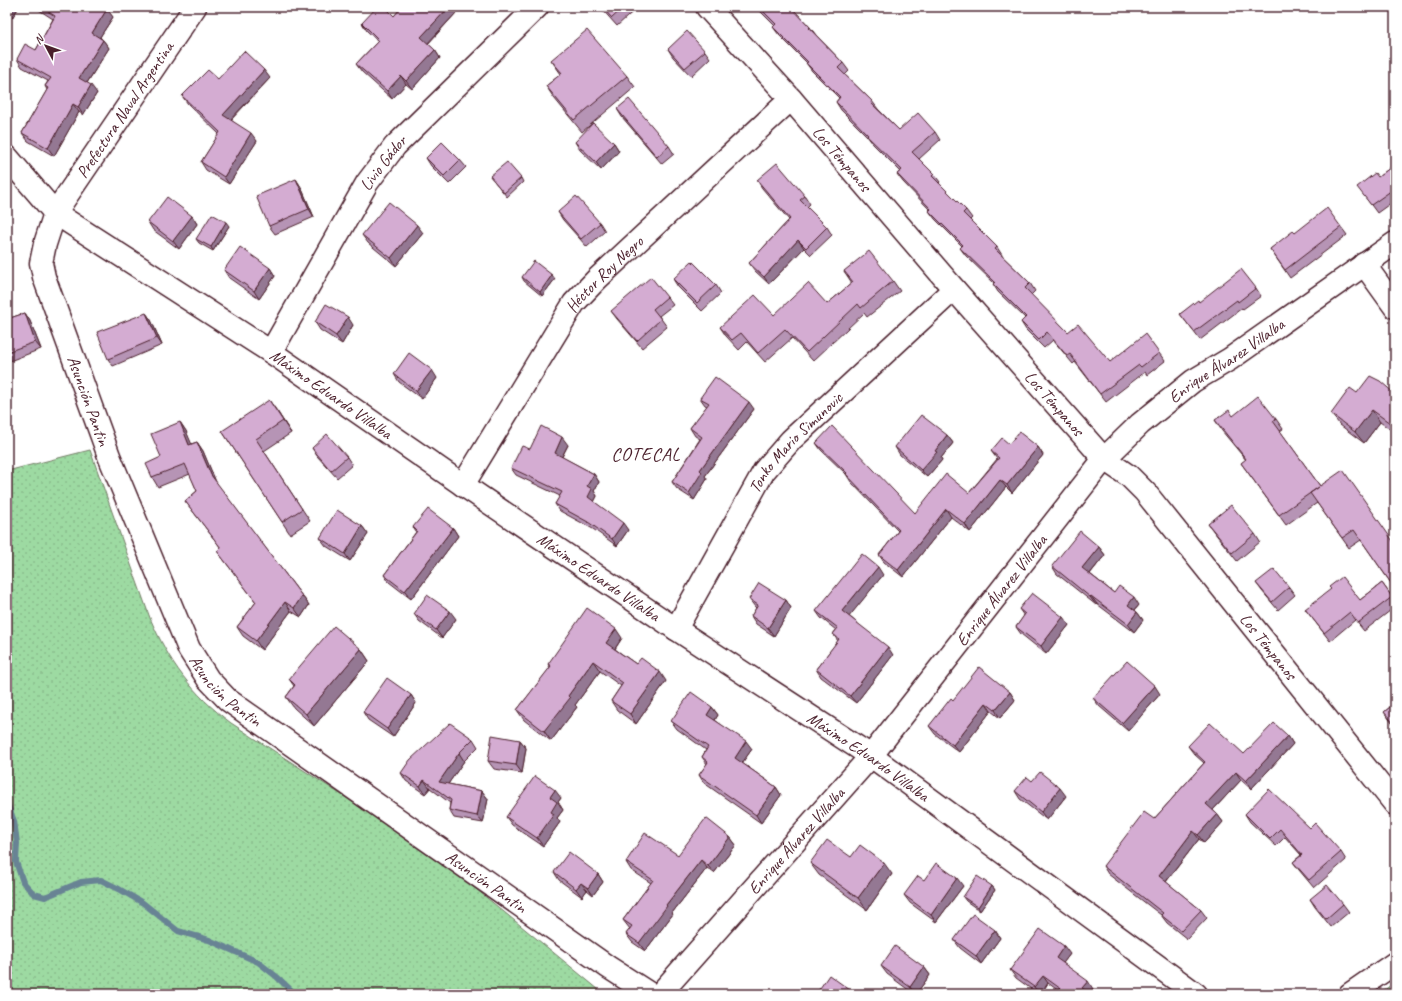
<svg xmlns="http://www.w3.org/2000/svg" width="1402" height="1001" font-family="Caveat,sans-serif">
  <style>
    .grass { fill: url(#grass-dots); stroke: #747c66 }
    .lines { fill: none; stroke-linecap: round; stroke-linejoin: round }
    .stream { stroke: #678394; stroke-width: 6 }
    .minor-casing { stroke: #4a1f2b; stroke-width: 25 }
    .minor { stroke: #fff; stroke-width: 22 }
    .wall { fill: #b694b5; stroke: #4a1f2b }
    .shaded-wall { fill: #947893; stroke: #4a1f2b }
    .building { fill: #d4acd2; stroke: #4a1f2b }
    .labels { text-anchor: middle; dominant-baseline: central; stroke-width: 3.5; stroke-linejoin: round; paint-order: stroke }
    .street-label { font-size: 17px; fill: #4a1f2b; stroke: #fff }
    .quarter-label { font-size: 19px; letter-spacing: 1px; fill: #4a1f2b; stroke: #fff }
  </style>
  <defs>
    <pattern id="grass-dots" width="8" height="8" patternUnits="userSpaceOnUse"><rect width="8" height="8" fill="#9ddaa2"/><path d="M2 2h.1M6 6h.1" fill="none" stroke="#89bb8c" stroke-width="1.8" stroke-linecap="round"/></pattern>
  </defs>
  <rect width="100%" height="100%" fill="#fff"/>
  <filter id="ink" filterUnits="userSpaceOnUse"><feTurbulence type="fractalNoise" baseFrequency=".025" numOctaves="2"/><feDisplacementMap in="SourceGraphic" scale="8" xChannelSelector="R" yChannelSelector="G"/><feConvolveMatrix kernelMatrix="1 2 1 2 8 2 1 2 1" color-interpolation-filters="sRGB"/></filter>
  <g filter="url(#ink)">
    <path class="grass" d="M90 450 150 618C169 662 192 694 231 723L408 838 448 866 604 994H7V471Z
      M1395 982V994H1379Z"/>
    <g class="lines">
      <path class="stream" d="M7 803 14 821 17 843 16 862 23 882 34 894 45 897 81 882 101 880 119 889 143 903 178 931 209 940 258 962 277 977 295 994"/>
      <defs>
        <g id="minor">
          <path id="s1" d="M195 7 55 213 45 244 41 263 44 277 109 456 189 649 208 679 228 700 608 967 650 994"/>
          <path id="s2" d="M707 7 791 99 954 289 1104 459 1129 476 1145 492 1395 804"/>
          <path id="s3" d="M7 157 55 213 271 352 463 485 676 629 871 756 1196 994"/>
          <path d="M1364 264 1395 307"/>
          <path id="s4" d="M271 352 367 183 395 146 537 7"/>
          <path id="s5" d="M463 485 574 303 597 279 791 99"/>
          <path id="s6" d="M676 629 764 471 791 440 954 289"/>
          <path id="s7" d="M660 994 871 756 1104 459 1140 424 1193 381 1230 359 1395 243"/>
          <path d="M1350 994 1395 963"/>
        </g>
      </defs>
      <use href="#minor" class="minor-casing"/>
      <use href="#minor" class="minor"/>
    </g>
    <path class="wall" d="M7 7H19L12 18 7 15Z
      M37 7H104L113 17 100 37 103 40 109 48 87 83 97 93 83 115 79 112 54 156 28 141 22 133 47 90 45 86 48 81 22 67 17 59 36 50 53 19 39 10Z
      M402 7H451L456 13 428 44 435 50 440 58 412 89 406 84 392 99 362 72 356 64 378 41 367 31 362 23 394 16Z
      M600 7H638L617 26Z
      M756 7H791L810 27 816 35 843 63 849 71 845 75 872 101 878 109 899 130 935 132 940 140 919 159 934 174 940 182 939 183 966 210 972 218 970 220 997 247 1002 255V256L1030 283 1035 291 1031 295 1068 332 1110 362 1159 353 1165 361 1147 375 1145 372 1106 402 1075 362 1073 364 1053 340 1044 348 1026 330 1021 322 1025 318 998 292 993 284 994 283 966 256 960 248 962 246 935 219 929 211 930 210 903 182 897 174 900 171 873 144 867 136 841 110 836 102 839 98 812 71 806 63H807L779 35 773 27 775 26Z
      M668 49 705 51 710 58 691 76 673 57Z
      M551 60 627 76 635 87 582 132 554 98 546 86 561 74Z
      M270 78 231 120 257 141 229 184 206 170 201 162 219 134 188 104 182 96 218 79Z
      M617 109 669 146 674 154 662 164 622 117Z
      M575 142 614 143 619 151 601 170 580 150Z
      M426 158 460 160 466 167 449 184 431 166Z
      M1395 164V200L1377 213 1363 194 1378 177Z
      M490 176 521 178 523 182 507 197Z
      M296 179 301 187 314 217 275 234 269 226Z
      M757 180 805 196 810 204 807 207 827 227 832 235 811 255 804 248 769 284 755 271 749 263 789 220 762 188Z
      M558 212 600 223 605 231 587 247 563 220Z
      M192 216 197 224 179 249 153 230 148 222Z
      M229 226 213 251 199 243 196 239Z
      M1341 227 1347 235 1290 278 1270 249 1295 233Z
      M423 233 396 266 368 243 362 235Z
      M7 256 10 260 7 262Z
      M270 268 275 276 259 299 229 278 224 270Z
      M844 271 893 281 900 291 867 317 864 313 813 361 792 338 765 362 747 342 739 350 726 336 720 327 774 315 827 304 852 283Z
      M522 277 555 279 542 296 524 281Z
      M673 279 716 285 721 293 702 311 678 287Z
      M1256 288 1261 296 1243 309 1242 308 1200 340 1180 314 1199 302Z
      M667 297 673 305 659 316 667 327 642 348 617 319 611 311Z
      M25 313 30 321 41 349 7 362V319Z
      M146 313 151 320 162 345 113 366 108 359Z
      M315 322 353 325 342 344 320 330Z
      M394 374 437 378 422 399 399 382Z
      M1357 393 1395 394V433L1380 422 1364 443 1340 425 1331 414Z
      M700 398 754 409 705 476 707 479 694 500 677 489 672 482 700 439 695 436 690 428 707 406 705 405Z
      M277 411 291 433 264 451 310 521 290 534 222 431Z
      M1233 416 1276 419 1283 429 1280 431 1320 486 1395 544V589L1361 540 1349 548 1317 503 1286 525 1241 463 1246 460 1222 431 1215 420Z
      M180 422 186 431 191 444 197 442 203 451 216 483 309 605 301 617 291 611 262 650 243 636 237 627 256 602 217 551 221 548 185 501 197 491 190 474 158 487 152 477 161 457Z
      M947 435 953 443 941 458 942 460 927 477 900 455 895 447Z
      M816 443 915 513 969 493 997 459 991 451 1009 444 1038 447 1043 455 1012 493 1006 487 970 532 951 517 903 577 884 562 879 555 898 531 851 482 846 474 821 450Z
      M568 445 562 457 594 474 599 482 594 491 597 496 594 502 628 530 617 546 593 529 560 511 555 504 560 496 516 475 511 468Z
      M312 448 347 457 352 465 337 478 317 456Z
      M1208 524 1255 534 1260 542 1237 561 1214 532Z
      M362 526 368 534 350 561 326 546 320 538Z
      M413 527 453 528 458 536 411 599 389 582 384 575 416 532Z
      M1099 547 1105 555 1090 574 1114 593 1139 605 1135 610 1137 612 1143 620 1134 632 1097 604 1096 605 1057 574 1052 566Z
      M883 575 849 616 893 655 856 703 821 677 816 669 838 641 833 634 836 630 821 618 816 611Z
      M1256 583 1289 587 1295 595 1278 610 1262 591Z
      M1382 583 1395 601V607L1364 631 1355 620 1330 641 1305 609 1360 600Z
      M749 599 786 600 791 608 774 636 756 624 751 616 756 608 755 607Z
      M1019 609 1069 625 1046 654 1021 634 1016 627 1024 616Z
      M414 614 456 619 442 638 419 621Z
      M622 638 615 649 636 664 666 681 636 724 617 710 611 701 621 686 600 671 575 705 577 707 551 741 524 720 517 710 550 668 548 664Z
      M361 649 369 661 314 726 294 708 286 697 294 686 289 679Z
      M1010 692 1015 700 1000 718 991 711 959 752 935 734 929 726 953 700Z
      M1160 694 1128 731 1099 706 1093 698Z
      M411 695 416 703 393 737 368 720 363 712Z
      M1395 703V727L1384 712Z
      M712 707 718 715 715 720 752 749 742 763 776 787 781 795 761 823 704 783 699 775 707 764 702 757 706 750 677 729 671 721Z
      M1288 736 1293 744 1251 789 1241 780 1213 810 1217 814 1223 822 1204 843 1199 839 1166 882 1201 910 1207 918 1187 939 1167 923 1161 915 1108 874 1103 866 1154 819 1204 763 1194 754 1188 746 1244 754Z
      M473 739 478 747 464 761 448 784 482 791 488 799 483 823 454 818 449 810 450 803 430 788 425 794 406 781 401 773Z
      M520 740 526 748 522 773 494 769 488 761Z
      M1032 781 1066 796 1047 820 1020 799 1015 791Z
      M561 798 558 802 563 810 557 818 560 822 543 846 512 825 506 817Z
      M1245 814 1310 828 1341 852 1346 860 1314 888 1299 870 1293 862 1301 855 1285 837 1276 846 1250 822Z
      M730 837 736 845 714 873 707 868 672 913 673 914 645 951 632 942 626 934 630 929 623 920 651 883 631 870 626 862 678 855Z
      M851 857 892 874 867 910 819 875 810 863Z
      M554 872 598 874 603 882 593 895 587 890 582 897 559 880Z
      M924 880 963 886 936 922 910 903 904 895Z
      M992 886 995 890 980 911 966 901 963 897Z
      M1310 899 1343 904 1349 912 1331 927 1315 907Z
      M995 930 1000 938 981 964 960 948 954 940Z
      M1070 954 1063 963 1093 989 1090 994H1063L1048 983 1041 994H1038L1016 978 1010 970Z
      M881 966 924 967 930 975 916 994H914L887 974Z"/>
    <path class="shaded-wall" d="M14 7H19L12 18 9 14Z
      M449 7H451L456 13 426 45 421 37Z
      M107 9 113 17 98 40 92 33Z
      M103 40 109 48 85 86 79 78Z
      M435 50 440 58 412 89 406 81Z
      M264 70 270 78 228 122 223 115Z
      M401 76 406 84 392 99 387 91Z
      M91 85 97 93 83 115 78 107Z
      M73 104 79 112 54 156 48 148Z
      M251 133 257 141 229 184 224 177Z
      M614 143 619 151 601 170 596 162Z
      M296 179 301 187 314 217 309 209Z
      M192 216 197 224 179 249 173 241Z
      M226 222 229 226 213 251 211 247Z
      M417 225 423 233 396 266 391 258Z
      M798 240 804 248 769 284 764 277Z
      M270 268 275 276 259 299 254 291Z
      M552 275 555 279 542 296 540 292Z
      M25 313 30 321 41 349 35 342Z
      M146 313 151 320 162 345 157 338Z
      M348 317 353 325 342 344 336 336Z
      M432 370 437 378 422 399 416 391Z
      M269 400 277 411 291 433Z
      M749 402 754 409 705 476 707 479 694 500 689 493 700 470Z
      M1372 410 1380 422 1364 443 1355 432Z
      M1395 416V431L1390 423Z
      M180 422 186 431 196 454 189 445Z
      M947 435 953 443 941 458 942 460 927 477 921 470Z
      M562 437 568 445 560 460 555 453Z
      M197 442 203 451 217 484 211 475Z
      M1038 447 1043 455 1012 493 1007 485Z
      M594 474 599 482 594 491 597 496 593 504 588 497 587 486Z
      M1000 480 1006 487 970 532 965 524Z
      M946 509 951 517 903 577 898 570Z
      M623 523 628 530 617 546 612 539Z
      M362 526 368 534 350 561 345 554Z
      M453 528 458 536 411 599 405 591Z
      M1099 547 1105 555 1088 576 1082 568Z
      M878 567 883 575 848 618 842 611Z
      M302 596 309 605 301 617 294 608Z
      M1091 596 1097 604 1096 605 1090 597Z
      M1134 597 1139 605 1133 612 1128 605Z
      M786 600 791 608 774 636 768 628Z
      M285 602 291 611 262 650 256 641Z
      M450 611 456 619 442 638 436 630Z
      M1137 612 1143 620 1134 632 1128 624Z
      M1063 617 1069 625 1046 654 1041 646Z
      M616 629 622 638 612 653 606 643Z
      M888 647 893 655 856 703 850 696Z
      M361 649 369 661 314 726 306 714Z
      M593 661 600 671 575 705 577 707 551 741 544 731 568 696Z
      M660 672 666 681 636 724 630 714Z
      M1155 686 1160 694 1128 731 1122 723Z
      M1010 692 1015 700 1000 718 995 710Z
      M411 695 416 703 393 737 387 729Z
      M986 703 991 711 959 752 953 745Z
      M712 707 718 715 713 723 707 715Z
      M1288 736 1293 744 1251 789 1246 781Z
      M520 740 526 748 522 773 516 765Z
      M746 741 752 749 740 766 735 758Z
      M459 753 464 761 444 790 439 782Z
      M1236 772 1241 780 1211 812 1206 804Z
      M424 780 430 788 425 794 420 786Z
      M776 787 781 795 761 823 756 815Z
      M1060 788 1066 796 1047 820 1041 812Z
      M555 790 561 798 558 802 563 810 557 818 560 822 543 846 537 838 550 797Z
      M482 791 488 799 483 823 477 816Z
      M1217 814 1223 822 1204 843 1198 835Z
      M1193 831 1199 839 1164 884 1159 876Z
      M730 837 736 845 714 873 708 866Z
      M701 860 707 868 672 913 673 914 645 951 639 943 666 905Z
      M884 863 892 874 867 910 858 898Z
      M598 874 603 882 593 895 588 888Z
      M957 878 963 886 936 922 931 915Z
      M581 883 587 890 582 897 576 889Z
      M992 886 995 890 980 911 978 907Z
      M995 930 1000 938 981 964 976 956Z
      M1064 946 1070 954 1061 966 1056 958Z
      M924 967 930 975 916 994H915L910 987Z
      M1043 976 1048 983 1041 994H1039L1034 987Z
      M1088 981 1093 989 1089 994 1082 988Z
      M850 990 853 994H847Z"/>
    <path class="building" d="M7 7H14L9 14 7 12Z
      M41 7H104L107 9 92 33 103 40 79 78 91 85 78 107 73 104 48 148 22 133 48 88 45 86 51 78 17 59 25 44 36 50 55 16Z
      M377 7H385L394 16 402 7H449L421 37 435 50 406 81 401 76 387 91 356 64 379 40 362 23Z
      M602 7H624L612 18Z
      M759 7H791L810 27 809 28 843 63 838 68 872 101 871 103 899 130 918 113 935 132 912 152 934 174 932 176 966 210 963 213 997 247 995 249 1030 283 1025 288 1068 332 1078 324 1110 362 1145 334 1159 353 1141 367 1139 365 1100 394 1070 354 1067 356 1047 332 1039 340 1021 322 1026 317 993 284 995 282 960 248 963 245 929 211 931 209 897 174 902 170 867 136 868 135 836 102 840 97 806 63 808 62 773 27 776 24Z
      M587 30 627 76 574 120 546 86 562 73 551 60Z
      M687 31 705 51 685 68 668 49Z
      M244 51 264 70 223 115 251 133 224 177 201 162 220 132 182 96 208 70 218 79Z
      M629 99 669 146 657 157 617 109Z
      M593 123 614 143 596 162 575 142Z
      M442 142 460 160 444 176 426 158Z
      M507 162 521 178 504 193 490 176Z
      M777 163 805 196 800 200 827 227 806 248 798 240 764 277 749 263 790 219 757 180Z
      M1395 164V188L1371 205 1357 187 1375 173 1378 177Z
      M296 179 309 209 269 226 256 196Z
      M576 196 600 223 581 239 558 212Z
      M167 197 192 216 173 241 148 222Z
      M389 202 417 225 391 258 362 235Z
      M1327 208 1341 227 1285 270 1270 249 1293 231 1295 233Z
      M212 214 226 222 211 247 196 239Z
      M240 247 270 268 254 291 224 270Z
      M869 251 893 281 861 308 858 304 807 352 785 329 758 353 741 333 732 340 720 327 755 295 774 315 808 283 827 304 853 282 844 271Z
      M534 261 552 275 540 292 522 277Z
      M692 261 716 285 697 303 673 279Z
      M1241 269 1256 288 1238 302 1237 300 1194 332 1180 314 1198 300 1199 302Z
      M651 277 667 297 653 309 661 319 637 341 611 311Z
      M326 304 348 317 336 336 315 322Z
      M25 313 35 342 7 352V319Z
      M146 313 157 338 108 359 97 332Z
      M409 353 432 370 416 391 394 374Z
      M1370 376 1380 381 1395 394V416L1390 423 1372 410 1355 432 1331 414 1350 388 1357 393Z
      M715 377 749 402 700 470 702 472 689 493 672 482 702 437 690 428 709 403 700 398Z
      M1258 396 1276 419 1273 421 1320 486 1343 470 1395 544V580L1391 583 1354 530 1342 538 1310 493 1319 487 1279 515 1241 463 1246 459 1215 420 1229 410 1233 416Z
      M269 400 283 421 256 439 302 509 282 522 222 431Z
      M921 415 947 435 935 451 937 452 921 470 895 447Z
      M180 422 189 445 197 442 211 475 260 540 259 541 262 543 302 596 294 608 285 602 256 641 237 627 256 602 217 551 221 548 185 501 197 491 185 464 152 477 146 464 161 457 151 434Z
      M541 426 562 437 555 453 594 474 587 486 592 489 588 497 623 523 612 539 588 522 555 504 562 492 511 468 522 446 530 449Z
      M832 426 915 513 946 474 969 493 999 458 991 451 1002 438 1009 444 1019 432 1038 447 1007 485 1000 480 965 524 946 509 898 570 879 555 899 530 846 474 847 473 816 443Z
      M327 434 347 457 331 471 312 448Z
      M1231 505 1255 534 1232 553 1208 524Z
      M428 509 453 528 405 591 384 575 417 531 413 527Z
      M337 510 362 526 345 554 320 538Z
      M1080 531 1099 547 1082 568 1114 593 1119 586 1134 597 1128 605 1137 612 1128 624 1091 596 1090 597 1052 566Z
      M862 554 878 567 842 611 888 647 850 696 816 669 839 639 833 634 838 628 816 611Z
      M1274 569 1289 587 1272 602 1256 583Z
      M1342 577 1360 600 1382 583 1392 597 1358 623 1350 612 1324 633 1305 609 1331 589 1329 587Z
      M759 583 786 600 768 628 751 616 758 605 749 599Z
      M1032 593 1063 617 1041 646 1016 627 1025 614 1019 609Z
      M427 595 450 611 436 630 414 614Z
      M587 608 616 629 606 643 636 664 641 658 660 672 630 714 611 701 623 683 593 661 568 696 570 698 544 731 517 710 551 666 548 664Z
      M334 626 361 649 306 714 286 697 295 685 289 679Z
      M1395 645V652L1392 647Z
      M1127 661 1155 686 1122 723 1093 698Z
      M979 667 1010 692 995 710 986 703 953 745 929 726 951 698 953 700Z
      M387 678 411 695 387 729 363 712Z
      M691 692 712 707 707 715 746 741 735 758 776 787 756 815 699 775 708 762 702 757 708 747 671 721Z
      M1395 703V725L1384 712Z
      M450 723 473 739 459 753 439 782 482 791 477 816 449 810 451 800 424 780 420 786 401 773 410 760Z
      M1210 723 1244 754 1274 723 1288 736 1246 781 1236 772 1206 804 1217 814 1198 835 1193 831 1159 876 1201 910 1181 931 1161 915 1163 913 1103 866 1144 812 1154 819 1205 762 1188 746Z
      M492 735 520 740 516 765 488 761Z
      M1040 772 1060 788 1041 812 1015 791 1027 777 1032 781Z
      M535 776 555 790 550 797 557 802 551 812 554 814 537 838 506 817Z
      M1269 789 1310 828 1315 823 1341 852 1309 880 1293 862 1302 855 1280 829 1270 839 1245 814Z
      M706 818 730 837 708 866 701 860 666 905 667 906 639 943 626 934 632 926 623 920 653 880 626 862 645 833 678 855Z
      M827 840 851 857 860 845 884 863 858 898 810 863Z
      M569 852 598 874 588 888 581 883 576 889 554 872Z
      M936 863 957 878 931 915 904 895 918 876 924 880Z
      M977 876 992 886 978 907 963 897Z
      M1327 885 1343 904 1326 919 1310 899Z
      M973 914 995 930 976 956 954 940Z
      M1040 929 1064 946 1056 958 1088 981 1082 988 1090 994H1078L1079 993 1078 994H1068L1043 976 1034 987 1010 970Z
      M895 946 924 967 910 987 881 966Z
      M829 975 850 990 847 994H816Z"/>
  </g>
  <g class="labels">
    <g class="street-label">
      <text transform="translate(125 110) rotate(-56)">Prefectura Naval Argentina</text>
      <text stroke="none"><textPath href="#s2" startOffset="203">Los Témpanos</textPath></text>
      <text stroke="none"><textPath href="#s4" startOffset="220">Livio Gádor</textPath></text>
      <text stroke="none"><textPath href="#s5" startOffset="255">Héctor Roy Negro</textPath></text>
      <text stroke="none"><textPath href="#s7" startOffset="853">Enrique Álvarez Villalba</textPath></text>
      <text stroke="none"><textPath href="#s3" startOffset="404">Máximo Eduardo Villalba</textPath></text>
      <text stroke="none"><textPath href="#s1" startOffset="447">Asunción Pantin</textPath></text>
      <text stroke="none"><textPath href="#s2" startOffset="527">Los Témpanos</textPath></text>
      <text stroke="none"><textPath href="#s6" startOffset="223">Tonko Mario Simunovic</textPath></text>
      <text stroke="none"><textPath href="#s3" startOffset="728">Máximo Eduardo Villalba</textPath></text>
      <text stroke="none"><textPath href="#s7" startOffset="529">Enrique Álvarez Villalba</textPath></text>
      <text stroke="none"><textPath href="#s2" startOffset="852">Los Témpanos</textPath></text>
      <text stroke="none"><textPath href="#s1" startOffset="771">Asunción Pantin</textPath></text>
      <text stroke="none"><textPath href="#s3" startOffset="1052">Máximo Eduardo Villalba</textPath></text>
      <text stroke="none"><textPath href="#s7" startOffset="205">Enrique Álvarez Villalba</textPath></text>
      <text stroke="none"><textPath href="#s1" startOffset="1095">Asunción Pantin</textPath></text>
    </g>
    <g class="quarter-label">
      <text x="646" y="454">COTECAL</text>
    </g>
  </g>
  <rect width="1402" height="1001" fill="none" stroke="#fff" stroke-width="24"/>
  <rect x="12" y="12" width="1378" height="977" fill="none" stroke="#4a1f2b" stroke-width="1.5" filter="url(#ink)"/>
  <g transform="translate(46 46) rotate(311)" stroke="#ffffff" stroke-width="3" paint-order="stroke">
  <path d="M0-3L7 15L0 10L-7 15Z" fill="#4a1f2b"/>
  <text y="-6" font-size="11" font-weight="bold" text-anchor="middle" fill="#4a1f2b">N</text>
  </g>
</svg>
